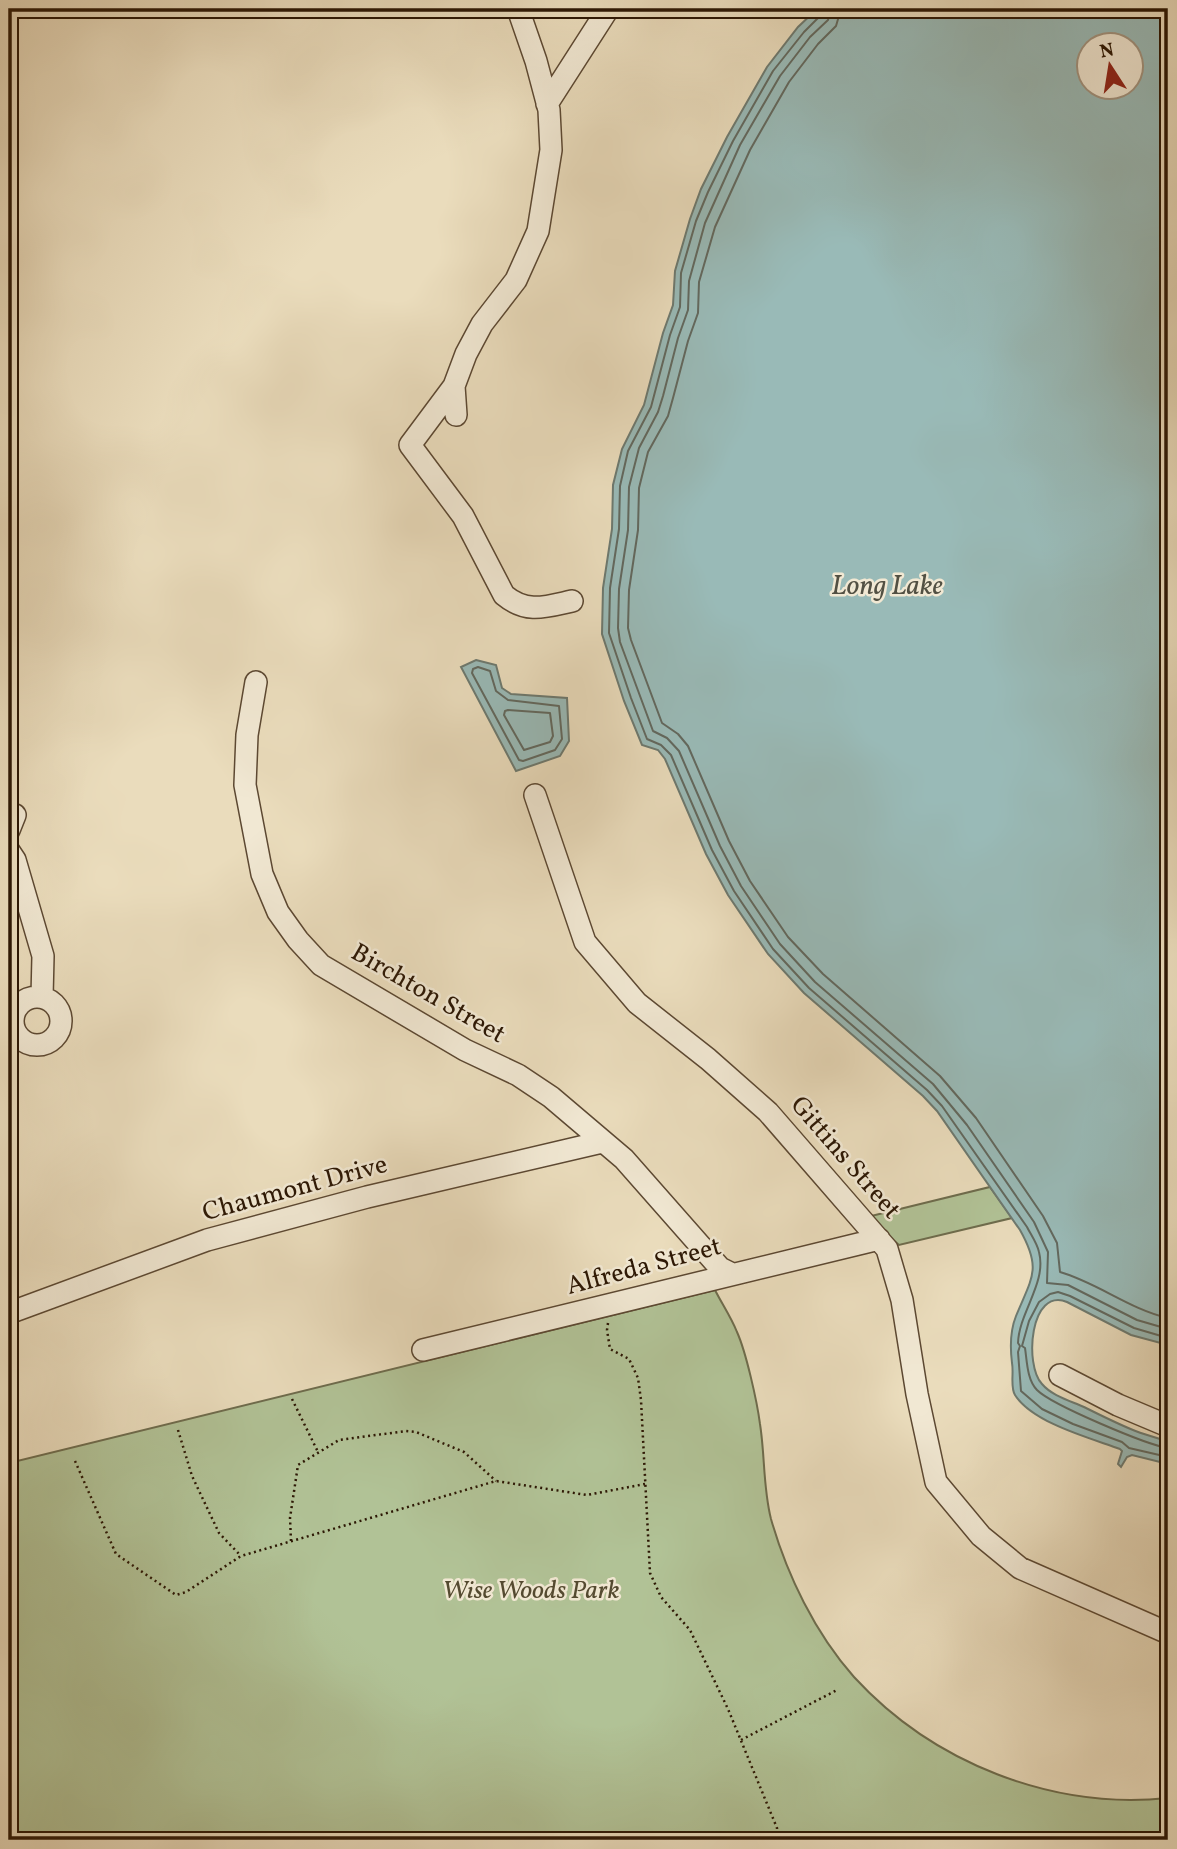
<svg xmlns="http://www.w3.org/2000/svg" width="1177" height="1849" font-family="Vollkorn,serif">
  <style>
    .green { fill: #b1c296; stroke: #6e6c4d; stroke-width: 2 }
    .water { fill: #99bab7; stroke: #6d796f; stroke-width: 2; fill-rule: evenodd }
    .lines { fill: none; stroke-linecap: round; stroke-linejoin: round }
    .shore { stroke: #62685e; stroke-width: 2 }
    .minor-casing { stroke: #5c4832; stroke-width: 24 }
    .path { stroke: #2c1704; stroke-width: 2.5; stroke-dasharray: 2 3.5; stroke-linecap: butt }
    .minor { stroke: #f1e8d3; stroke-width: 21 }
    .labels { text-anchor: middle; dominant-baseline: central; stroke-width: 5; stroke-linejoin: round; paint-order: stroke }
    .street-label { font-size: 26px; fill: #2c1704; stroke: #f1e8d3 }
    .park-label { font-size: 26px; font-style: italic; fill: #544a30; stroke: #f1e8d3 }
    .water-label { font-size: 28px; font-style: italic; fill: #525043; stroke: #f1e8d3 }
  </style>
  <rect width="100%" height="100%" fill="#eadcbc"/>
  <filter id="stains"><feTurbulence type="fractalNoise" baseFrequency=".00286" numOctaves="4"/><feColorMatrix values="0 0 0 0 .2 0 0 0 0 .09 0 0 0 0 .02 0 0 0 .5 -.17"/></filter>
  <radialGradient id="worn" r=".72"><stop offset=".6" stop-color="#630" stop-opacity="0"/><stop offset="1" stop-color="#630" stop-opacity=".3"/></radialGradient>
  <path class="green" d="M990 1187 1012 1218 899 1245 867 1217Z
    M715 1290C722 1304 731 1317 737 1332 746 1352 757 1401 760 1424 765 1455 763 1488 771 1519 787 1575 815 1633 854 1677 933 1763 1052 1810 1168 1798V1840H9V1463Z"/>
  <path class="water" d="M817 9H1168V1345L1131 1335 1067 1302C1030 1287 1024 1365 1042 1384 1052 1396 1071 1401 1084 1407 1100 1415 1116 1423 1133 1430 1144 1435 1157 1437 1168 1442V1464L1132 1455 1127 1457 1121 1467 1118 1464 1122 1451 1120 1449C1090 1438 1033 1423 1015 1395 1010 1387 1014 1373 1012 1363 1010 1347 1010 1331 1016 1316 1032 1277 1042 1269 1020 1230L937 1111 923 1096 804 993 768 954 728 895 706 854 665 759 658 750 642 745 624 701 602 634 603 588 612 529 613 485 622 449 644 405 663 333 673 305 675 271 690 219 701 189 727 137 767 67 798 27ZM1090 46H1132V88H1090Z
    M476 660 496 665 502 688 511 694 567 698 569 741 560 756 516 771 461 667Z"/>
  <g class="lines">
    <path class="shore" d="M822 9 820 16 804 32 773 71 733 141 708 192 696 221 681 273 680 307 670 335 651 407 628 451 620 486 619 529 610 588 609 633 631 698 647 739 661 745 671 755 712 850 734 891 773 949 809 988 927 1090 942 1106 1027 1227C1031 1235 1037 1243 1039 1252 1047 1283 1019 1312 1018 1343L1020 1346 1018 1352 1021 1391 1042 1409 1073 1424 1122 1442 1129 1448 1168 1457
      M831 9 828 20 810 37 780 76 740 145 705 223 689 281 688 310 678 338 663 396 658 412 639 448 629 487 628 530 619 589 618 628 620 642 653 731 667 738 679 751 720 846 741 886 780 944 815 982 933 1084 967 1125 1034 1222 1048 1252 1047 1283 1068 1285 1137 1320 1168 1329
      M841 9 836 26 818 44 789 82 750 150 715 227 699 282 698 313 688 341 673 398 668 416 648 452 639 488 638 530 629 590 628 628 631 640 662 723 678 734 688 746 729 841 750 881 788 937 823 974 940 1076 976 1118 1043 1216 1057 1243 1060 1272C1098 1283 1129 1309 1168 1318
      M478 667 490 671 496 691 508 700 559 706 562 739 555 750 523 761 519 760 472 673 473 669Z
      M508 710 550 713 553 736 550 742 524 750 504 715 505 711Z
      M1168 1338 1134 1328 1070 1296 1058 1292 1050 1294 1039 1302 1029 1321 1022 1346 1025 1348C1027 1361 1027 1380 1037 1390 1052 1405 1147 1445 1168 1448"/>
    <defs>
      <path id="minor" d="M547 104 608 9
        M454 386 410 445 463 516 504 595C527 614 545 607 572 601
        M456 415 454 386 466 354 482 324 516 280 538 231 551 150 549 110 536 61 518 9
        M256 682 247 735 245 785 262 874 278 912 298 940 321 965 465 1050 518 1075 551 1097 624 1159 720 1268 730 1273
        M535 795 585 942 637 1003 708 1059 768 1112 887 1249 902 1300 917 1394 936 1482 981 1536 1020 1568 1168 1633
        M9 830 15 815
        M9 851 15 860 43 956 42 997
        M13 1021a24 24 0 1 1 48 0a24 24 0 1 1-48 0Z
        M9 1313 207 1240 367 1197 602 1142
        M423 1350 879 1239
        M1060 1375 1118 1405 1168 1426"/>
    </defs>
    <use href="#minor" class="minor-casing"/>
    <path class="path" d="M608 1323 607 1330 610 1349 629 1359 638 1378 641 1400 650 1573 661 1597 690 1630 728 1709 777 1828V1840
      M292 1399 318 1452
      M178 1430 192 1476 219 1533 241 1556
      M75 1461 116 1554 176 1595 186 1592 241 1556 496 1481 587 1495 645 1484
      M291 1541 290 1518 298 1465 339 1440 406 1431 416 1432 464 1452 496 1481
      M741 1740 837 1690"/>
    <use href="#minor" class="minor"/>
  </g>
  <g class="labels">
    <g class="street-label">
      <text transform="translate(428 994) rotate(30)">Birchton Street</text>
      <text transform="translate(845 1158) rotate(49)">Gittins Street</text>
      <text transform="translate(295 1189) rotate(-15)">Chaumont Drive</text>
      <text transform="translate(644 1267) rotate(-15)">Alfreda Street</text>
    </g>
    <g class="park-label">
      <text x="531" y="1591">Wise Woods Park</text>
    </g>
    <g class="water-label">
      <text x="887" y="586">Long Lake</text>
    </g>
  </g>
  <rect width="1177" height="1849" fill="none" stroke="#eadcbc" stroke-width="35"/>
  <rect x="10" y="10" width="1156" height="1828" fill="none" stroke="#2c1704" stroke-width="3.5"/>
  <rect x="18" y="18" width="1142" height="1814" fill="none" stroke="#2c1704" stroke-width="2"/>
  <g transform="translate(1110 66) rotate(348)"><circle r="33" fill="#f1e8d3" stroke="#a29480" stroke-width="2"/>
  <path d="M0-5L12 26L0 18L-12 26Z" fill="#8f2418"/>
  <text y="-10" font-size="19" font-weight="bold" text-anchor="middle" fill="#2c1704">N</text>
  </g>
  <rect width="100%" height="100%" filter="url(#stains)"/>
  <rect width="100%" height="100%" fill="url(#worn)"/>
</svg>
